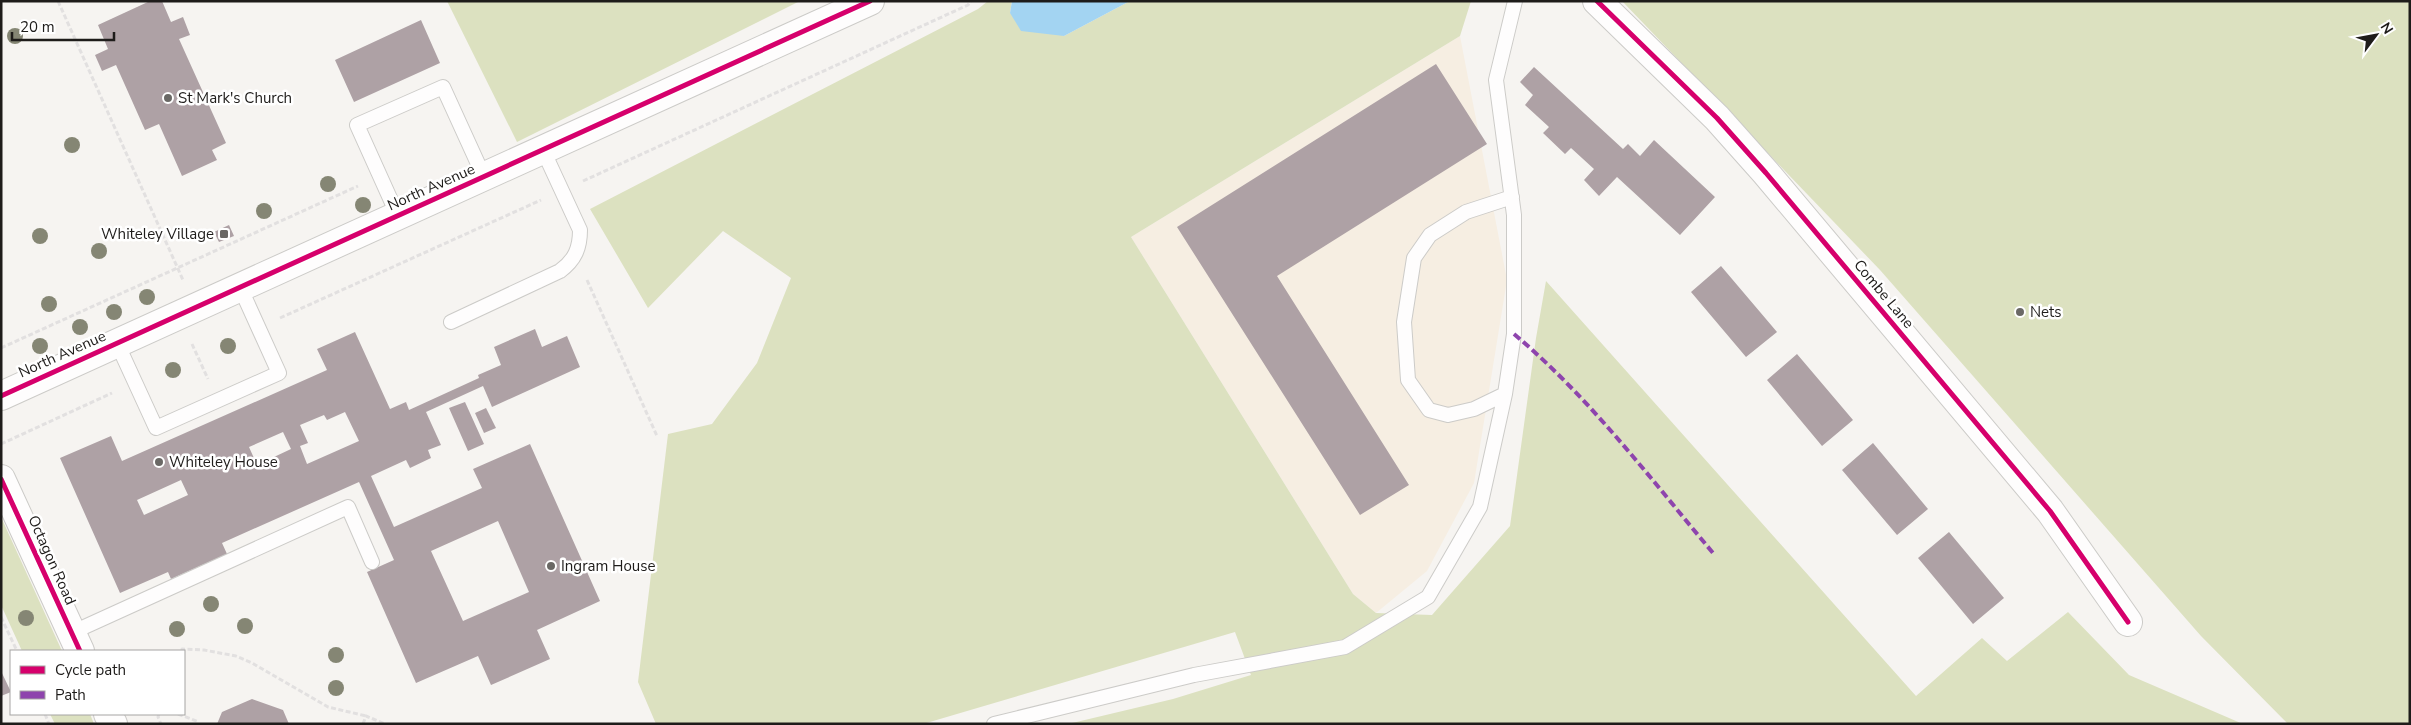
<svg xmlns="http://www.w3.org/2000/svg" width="2411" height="725" font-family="'Nunito Sans',sans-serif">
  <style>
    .commercial { fill: #f6eee2 }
    .green { fill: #dce1c0 }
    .water { fill: #a3d4f2 }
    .building { fill: #aea1a5; fill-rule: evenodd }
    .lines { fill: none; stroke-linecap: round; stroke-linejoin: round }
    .lane-casing { stroke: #cccbc8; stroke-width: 16 }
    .street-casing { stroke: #cccbc8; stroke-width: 30 }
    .path { stroke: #e2e0e0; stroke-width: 3; stroke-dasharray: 5 2.5; stroke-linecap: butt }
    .lane { stroke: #fefdfd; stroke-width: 14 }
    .street { stroke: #fefdfd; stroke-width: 28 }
    .quiet { stroke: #8e44ad; stroke-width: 4; stroke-dasharray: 8 4; stroke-linecap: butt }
    .cycleway-casing { stroke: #fff; stroke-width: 8 }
    .cycleway { stroke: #d6006c; stroke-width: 5 }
    .tree { fill: #858674 }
    .poi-dot { fill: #6a6865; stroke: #fff; stroke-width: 2 }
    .labels { text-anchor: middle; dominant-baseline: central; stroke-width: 5; stroke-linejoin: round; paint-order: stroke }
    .poi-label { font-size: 15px; fill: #1e1c1a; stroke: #fff; text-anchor: start }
    .street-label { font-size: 15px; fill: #1e1c1a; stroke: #fff }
  </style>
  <rect width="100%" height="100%" fill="#f6f4f1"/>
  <path class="commercial" d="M1460 36 1507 280 1474 483 1427 571 1376 613 1353 594 1131 237Z"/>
  <path class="green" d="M447 1H800L517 142Z
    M988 1H1012L1010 13 1064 36 1130 1H1471L1460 36 1131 237 1353 594 1376 613 1432 615 1510 526 1536 338 1546 281 1916 696 1982 638 2007 661 2068 612 2129 675 2243 724H1068L1173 699 1251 675 1235 632 923 724H656L638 682 668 434 712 424 757 363 791 278 723 231 648 308 590 209 978 9Z
    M1622 1H2410V724H2288L2201 636 1880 270Z
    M1 517 62 651H22L1 605Z
    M50 714H90L94 724H55Z"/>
  <path class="water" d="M1012 1H1130L1064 36 1021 31 1010 13Z"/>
  <path class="building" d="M150 1H162L171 22 183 17 190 35 179 39 226 143 212 150 217 160 182 176 159 124 145 130 116 65 102 71 95 55 108 49 98 25Z
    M421 20 440 63 354 102 335 60Z
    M1436 64 1487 144 1277 276 1409 485 1360 515 1177 227Z
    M1534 67 1623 149 1628 144 1640 156 1654 140 1715 197 1680 235 1617 177 1599 196 1584 180 1594 169 1571 148 1565 154 1543 133 1549 127 1525 105 1533 95 1520 82Z
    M229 225 234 236 219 242 214 232Z
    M1721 266 1777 332 1746 357 1691 292Z
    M535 329 542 347 567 336 580 367 492 407 483 386 426 412 441 445 428 450 431 458 410 468 406 460 371 476 394 527 482 488 473 469 530 444 600 601 537 630 550 659 491 685 478 656 416 683 367 572 394 560 359 482 222 543 227 554 171 579 168 572 120 593 60 458 111 436 122 461 327 370 317 349 355 332 390 409 406 402 409 410 479 378 478 375 501 365 494 347ZM345 412 359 441 307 464 300 446 308 443 300 425 324 415 327 420ZM283 432 291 449 257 465 249 447ZM181 480 188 495 144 515 137 500ZM498 521 529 592 463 621 431 551Z
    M1797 354 1853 420 1822 446 1767 380Z
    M465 402 484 444 468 451 449 408Z
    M486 408 496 428 484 433 475 413Z
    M1873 443 1928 509 1897 535 1842 470Z
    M1949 532 2004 598 1973 624 1918 558Z
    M1 671 11 692 1 696Z
    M252 699 283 710 289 724H217L222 712Z"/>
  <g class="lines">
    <defs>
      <path id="lane" d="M398 216 357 125 443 87 484 177
        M451 322 560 271C575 260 580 248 580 230L543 150
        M117 343 156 428 279 373 240 287
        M1505 394 1474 409 1448 415 1429 410 1408 380 1404 322 1414 258 1430 235 1466 212 1512 197
        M71 633 348 507 372 562
        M994 724 1194 675 1345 647 1428 597 1480 507 1505 394 1514 334V215L1496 80 1515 1"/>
      <path id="street" d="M1597 1 1717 118 1766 173 2050 511 2128 622
        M1 396 870 1
        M1 479 80 651
        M108 714 113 724"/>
    </defs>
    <use href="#lane" class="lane-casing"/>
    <use href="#street" class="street-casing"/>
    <path class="path" d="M58 1 183 280
      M583 181 968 5 971 1
      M587 280 657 436
      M280 318 541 200
      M192 344 208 379
      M1 348 358 186
      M1 444 112 393
      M1 617 17 651
      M182 651V649L204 650 236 656 252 663 328 707 366 716
      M45 714 49 724
      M159 714 158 717 161 724
      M178 714 199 722
      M363 724 366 716 385 724"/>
    <use href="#lane" class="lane"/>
    <use href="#street" class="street"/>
    <path class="quiet" d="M1514 334C1589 397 1650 478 1713 553"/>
    <defs>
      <path id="cycleway" d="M1597 1 1717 118 1766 173 2050 511 2128 622
        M1 396 870 1
        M1 479 80 651"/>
    </defs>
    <use href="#cycleway" class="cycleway-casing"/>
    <use href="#cycleway" class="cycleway"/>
  </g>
  <g class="tree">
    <circle cx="15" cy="36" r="8"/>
    <circle cx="72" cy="145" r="8"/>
    <circle cx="328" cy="184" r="8"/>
    <circle cx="363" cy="205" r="8"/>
    <circle cx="264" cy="211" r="8"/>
    <circle cx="40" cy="236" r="8"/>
    <circle cx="99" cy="251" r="8"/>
    <circle cx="147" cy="297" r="8"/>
    <circle cx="49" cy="304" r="8"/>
    <circle cx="114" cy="312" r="8"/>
    <circle cx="80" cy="327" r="8"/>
    <circle cx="40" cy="346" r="8"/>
    <circle cx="228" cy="346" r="8"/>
    <circle cx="173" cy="370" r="8"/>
    <circle cx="211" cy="604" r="8"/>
    <circle cx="26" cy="618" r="8"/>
    <circle cx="245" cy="626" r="8"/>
    <circle cx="177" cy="629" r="8"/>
    <circle cx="336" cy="655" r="8"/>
    <circle cx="336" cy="688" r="8"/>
  </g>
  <g class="poi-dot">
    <circle cx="168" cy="98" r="5"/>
    <rect x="219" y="229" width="10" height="10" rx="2.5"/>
    <circle cx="2020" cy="312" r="5"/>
    <circle cx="159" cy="462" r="5"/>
    <circle cx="551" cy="566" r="5"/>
  </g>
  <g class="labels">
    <g class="poi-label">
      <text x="178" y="98">St Mark's Church</text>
      <text x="214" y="234" text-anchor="end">Whiteley Village</text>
      <text x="2030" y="312">Nets</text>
      <text x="169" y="462">Whiteley House</text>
      <text x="561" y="566">Ingram House</text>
    </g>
    <g class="street-label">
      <text transform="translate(431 187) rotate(-24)">North Avenue</text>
      <text transform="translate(1884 294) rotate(50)">Combe Lane</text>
      <text transform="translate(62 354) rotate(-24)">North Avenue</text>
      <text transform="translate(52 560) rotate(66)">Octagon Road</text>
    </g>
  </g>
  <rect width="2411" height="725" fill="none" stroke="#1e1c1a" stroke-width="5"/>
  <rect x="10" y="650" width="175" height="65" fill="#ffffff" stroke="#a5a4a3"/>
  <rect x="20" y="666" width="25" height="8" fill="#d6006c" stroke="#a5a4a3"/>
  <text x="55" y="675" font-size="15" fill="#1e1c1a">Cycle path</text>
  <rect x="20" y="691" width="25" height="8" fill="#8e44ad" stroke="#a5a4a3"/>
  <text x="55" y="700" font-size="15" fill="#1e1c1a">Path</text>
  <g transform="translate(2376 35) rotate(58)" stroke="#ffffff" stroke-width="4" paint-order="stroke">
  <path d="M0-4L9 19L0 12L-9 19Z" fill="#1e1c1a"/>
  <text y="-8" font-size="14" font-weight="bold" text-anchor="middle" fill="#1e1c1a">N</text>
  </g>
  <path d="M12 32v8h102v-8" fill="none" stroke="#1e1c1a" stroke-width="2.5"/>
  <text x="20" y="32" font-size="15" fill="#1e1c1a" stroke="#ffffff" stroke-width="4" paint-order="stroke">20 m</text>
</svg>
